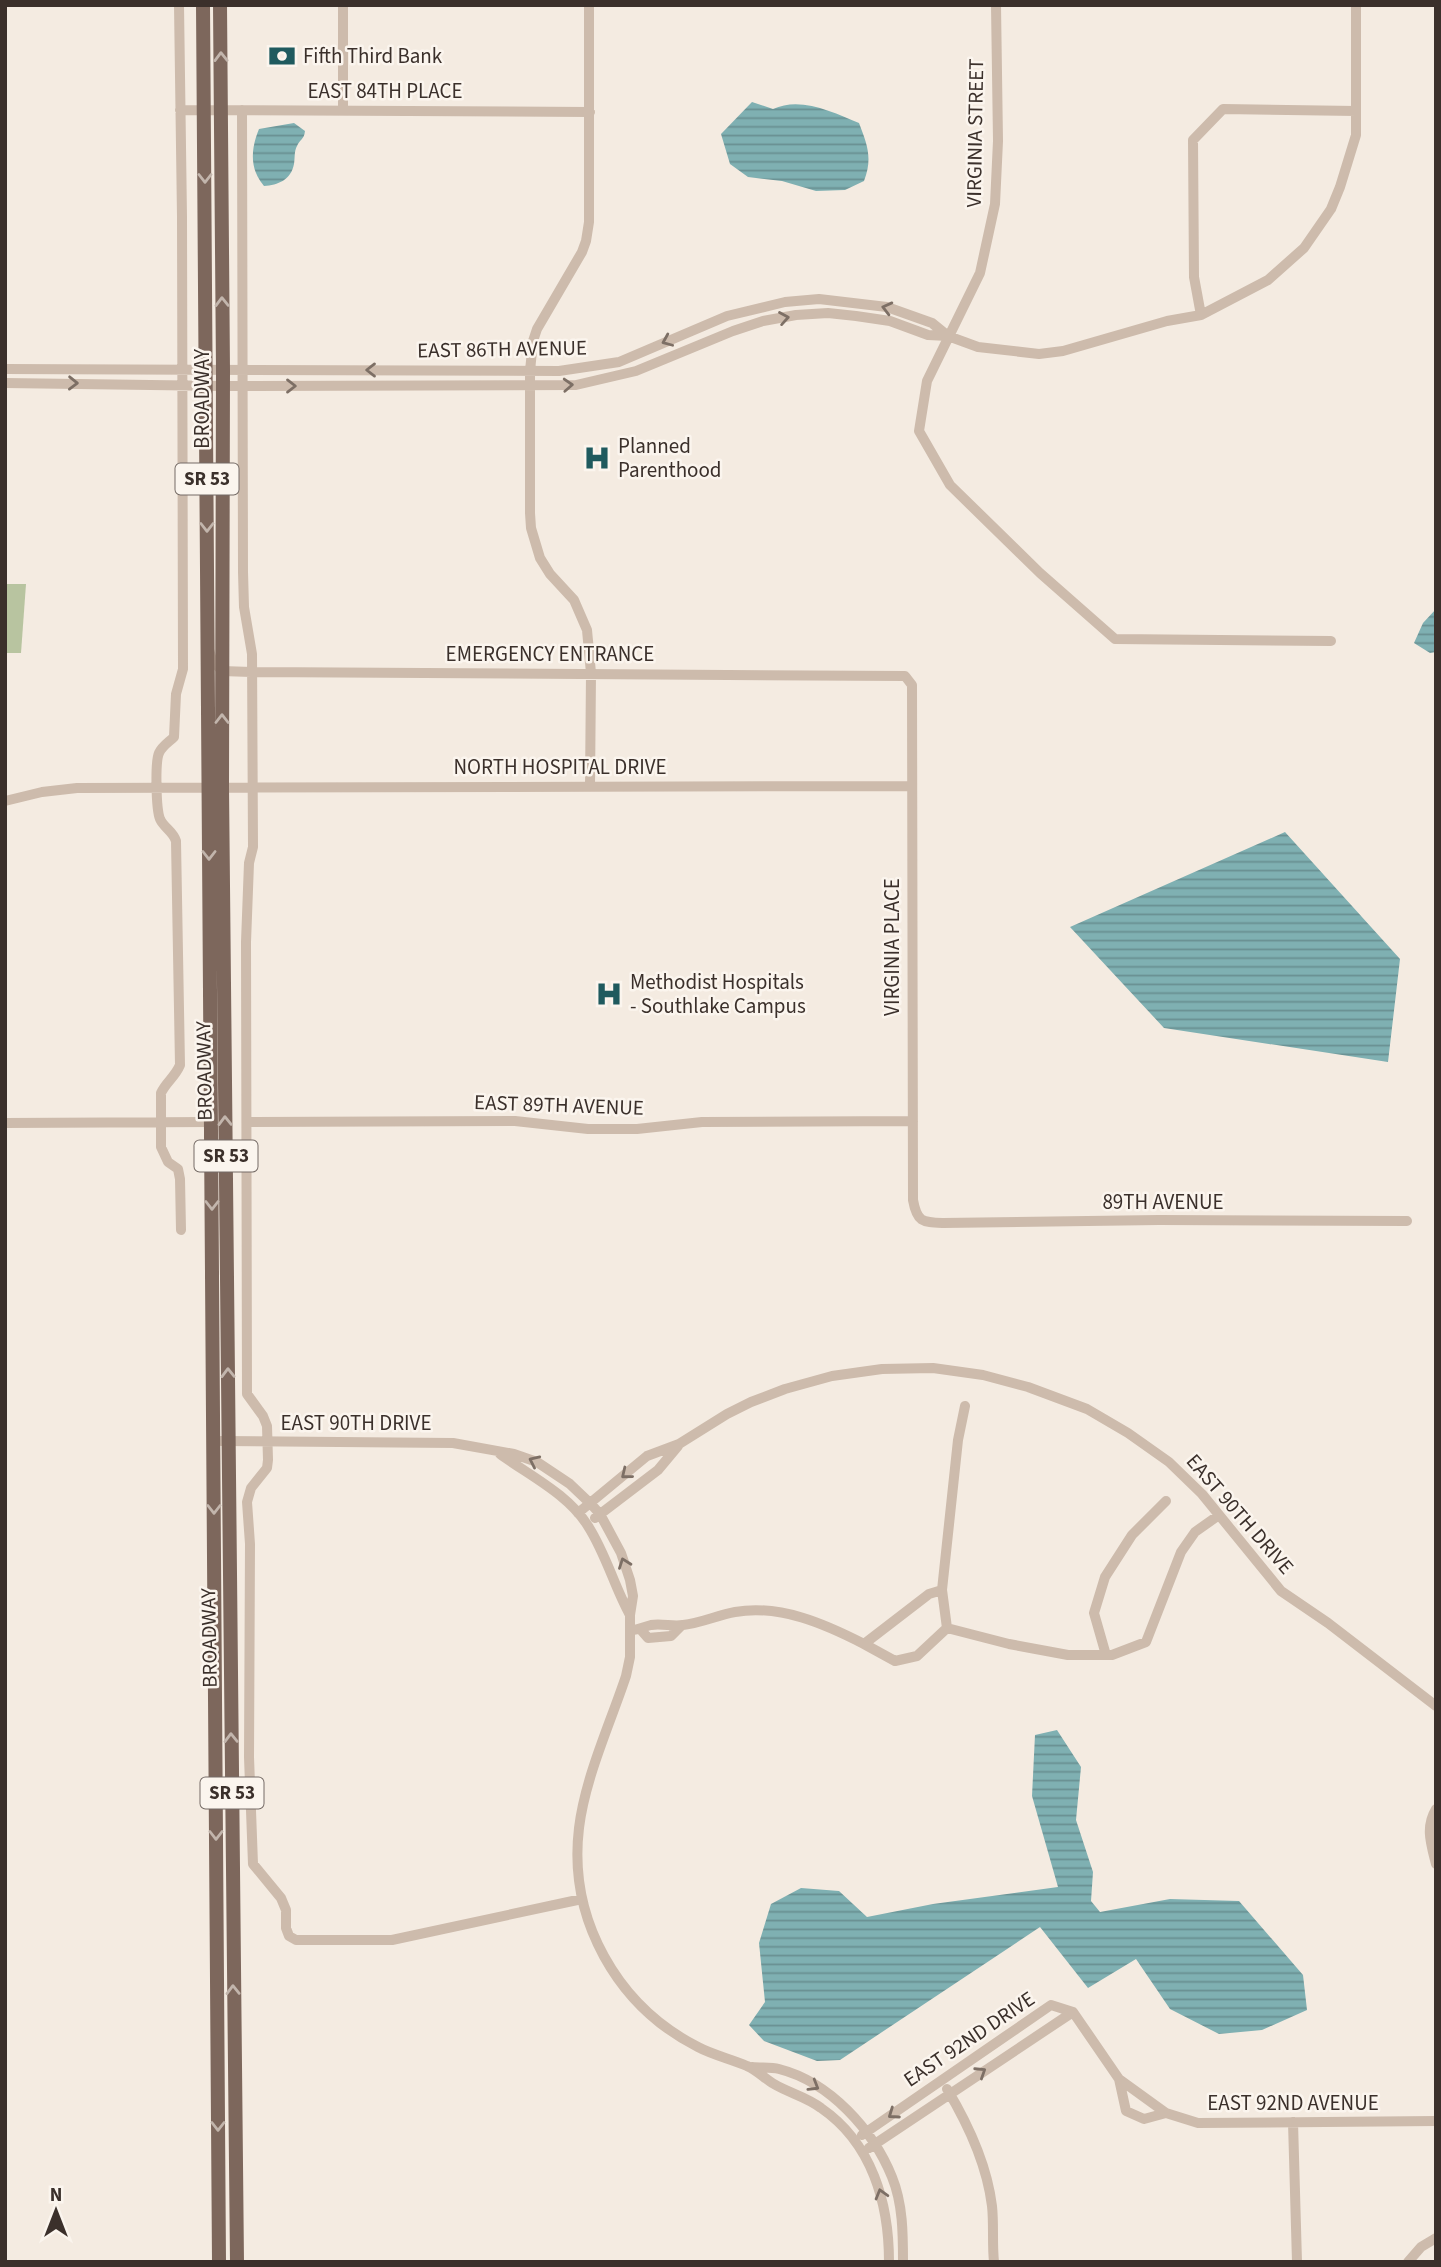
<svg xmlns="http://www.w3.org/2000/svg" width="1441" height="2267" font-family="'Source Sans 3',sans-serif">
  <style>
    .grass { fill: #b8c4a0 }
    .water { fill: url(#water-rules) }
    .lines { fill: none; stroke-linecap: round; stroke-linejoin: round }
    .minor { stroke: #cdbbac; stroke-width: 10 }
    .major { stroke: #7d675c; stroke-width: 14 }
    .oneway { stroke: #c2b5ac }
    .oneway2 { stroke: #7d6f65 }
    .labels { text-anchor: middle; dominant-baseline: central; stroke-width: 5; stroke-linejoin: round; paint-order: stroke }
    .shield { fill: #fbf5ee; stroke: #756b66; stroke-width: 2 }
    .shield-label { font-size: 19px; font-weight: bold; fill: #3b302b }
    .poi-label { font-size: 21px; fill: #3b302b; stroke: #fbf5ee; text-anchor: start }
    .street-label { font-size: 21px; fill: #3b302b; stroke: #fbf5ee }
  </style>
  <defs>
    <pattern id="water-rules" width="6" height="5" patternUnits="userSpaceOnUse" patternTransform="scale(1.75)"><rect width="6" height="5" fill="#7fb0b2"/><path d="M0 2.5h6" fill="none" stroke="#699091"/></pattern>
  </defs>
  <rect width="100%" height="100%" fill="#f4ebe1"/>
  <path class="grass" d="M5 584H26L21 653H5Z"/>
  <path class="water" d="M752 102 773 109C800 96 833 112 859 123 867 144 873 158 864 181L845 190 816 191 782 181 748 177 730 164 721 134Z
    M294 123 305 131C304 140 300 139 297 146 294 151 295 159 294 164 291 180 278 185 264 186 249 169 251 148 259 129Z
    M1436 609V652L1430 653 1414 643 1423 623Z
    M1285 832 1400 959 1388 1062 1164 1028 1070 927Z
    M1057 1730 1081 1767 1076 1820 1093 1872 1091 1901 1100 1912 1170 1899 1239 1901 1303 1975 1307 2010 1262 2030 1219 2034 1170 2009 1136 1959 1088 1988 1040 1927 840 2060 817 2061 764 2041 749 2025 765 2002 759 1943 771 1904 801 1888 839 1891 867 1917 933 1904 1058 1887 1032 1796 1035 1735Z"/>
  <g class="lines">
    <path class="minor" d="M179 5 182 217 183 669 176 694 174 737C169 742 162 746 159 753 155 762 156 809 160 819 164 828 173 831 176 841L180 1065C175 1077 166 1082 161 1093V1147L168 1162 178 1169 180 1179 181 1230
      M343 5V110
      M589 5V222L586 241 582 252 537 329 533 341 530 371V513L531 528 540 558 550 574 574 600 587 630 591 673 590 787
      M996 5 998 141 995 204 980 273 927 381 919 431 950 485 1040 573 1115 639 1331 641
      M180 110 590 112
      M242 110 243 572 244 607 252 654 253 847 249 863 246 942 247 1394 263 1416 267 1426 268 1460 267 1468 251 1488 247 1502 250 1544 249 1757 253 1864 281 1898 286 1910V1928L289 1936 296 1940H392L582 1899
      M1201 315 1194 277 1193 140 1223 109 1356 111
      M5 369 559 371 619 362 727 316 785 302 819 299 887 307 932 323 948 336
      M5 383 223 386 576 385 636 371 733 331 763 321 796 315 828 313 856 316 890 321 928 335 948 336 978 347 1039 354 1063 351 1167 321 1201 315 1268 280 1304 248 1331 209 1340 187 1356 135V5
      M209 650 212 660 222 671 251 672 905 676 912 685 913 1200C917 1222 922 1222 943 1223L1159 1220 1407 1221
      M5 801 42 792 77 788 911 786
      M247 1122 515 1121 588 1129H637L702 1122 913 1121
      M5 1123 211 1122
      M221 1441 453 1443 514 1454 537 1462 570 1484 590 1503 600 1514 621 1553 630 1580 633 1596 630 1615V1657L626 1676C610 1724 585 1778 579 1828 568 1919 617 2006 698 2047 713 2055 731 2059 747 2066 757 2070 765 2079 774 2084 789 2093 807 2097 821 2108 872 2143 889 2203 889 2262
      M500 1454C530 1476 568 1494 588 1526 606 1554 614 1586 630 1615
      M578 1513 647 1456 679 1444 727 1414 751 1402 785 1389 832 1376 882 1369 933 1368 983 1375 1028 1387 1087 1409 1128 1433 1169 1462 1202 1494 1281 1591 1328 1623 1436 1706
      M595 1518 658 1470 678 1446
      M942 1590 929 1594 864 1644 895 1661 917 1656 947 1628 942 1590 958 1440 965 1406
      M947 1628 1009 1644 1068 1655H1112L1146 1642 1181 1552 1195 1532 1219 1515
      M630 1630C639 1630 643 1627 651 1625 662 1623 673 1627 683 1625 701 1623 718 1615 735 1612 780 1604 825 1624 864 1644
      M641 1630 648 1638 671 1636 681 1626
      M1106 1655 1094 1613 1105 1577 1132 1535 1166 1501
      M1436 1809C1425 1827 1431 1844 1436 1864
      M1073 2012 1119 2079 1166 2113 1198 2123 1436 2121
      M752 2067C761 2068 771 2067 779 2069 830 2082 873 2130 892 2177 903 2204 903 2234 903 2262
      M1119 2079 1126 2111 1144 2119 1166 2113
      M947 2089C968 2124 987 2165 992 2206 994 2225 992 2243 994 2262
      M1293 2122 1297 2262
      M862 2135 1051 2005 1073 2012
      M869 2148 1073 2012
      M1408 2262 1421 2247 1436 2238"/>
    <path class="major" d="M203 5 219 2262
      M220 5 223 371 222 787 237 2262"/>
  </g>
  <defs><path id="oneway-chevron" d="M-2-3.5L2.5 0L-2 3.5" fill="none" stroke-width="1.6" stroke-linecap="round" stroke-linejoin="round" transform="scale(1.75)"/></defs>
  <g class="oneway">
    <use href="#oneway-chevron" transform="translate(221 57) rotate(-91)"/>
    <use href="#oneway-chevron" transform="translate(205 178) rotate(90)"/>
    <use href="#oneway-chevron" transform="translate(222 302) rotate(-91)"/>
    <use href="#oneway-chevron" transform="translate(207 527) rotate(90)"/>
    <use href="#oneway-chevron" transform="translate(222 719) rotate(-90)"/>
    <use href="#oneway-chevron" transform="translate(209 855) rotate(90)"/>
    <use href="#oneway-chevron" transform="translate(225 1121) rotate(-91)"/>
    <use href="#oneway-chevron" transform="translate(212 1205) rotate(90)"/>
    <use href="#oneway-chevron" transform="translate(228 1373) rotate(-91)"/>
    <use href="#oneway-chevron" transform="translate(214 1509) rotate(90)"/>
    <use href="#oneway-chevron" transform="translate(231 1738) rotate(-91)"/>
    <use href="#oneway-chevron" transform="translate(216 1835) rotate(90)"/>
    <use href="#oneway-chevron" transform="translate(233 1990) rotate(-91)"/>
    <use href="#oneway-chevron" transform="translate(218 2126) rotate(90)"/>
  </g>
  <g class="oneway2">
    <use href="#oneway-chevron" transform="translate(887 308) rotate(-166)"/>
    <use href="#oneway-chevron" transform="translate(784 318) rotate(-10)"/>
    <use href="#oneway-chevron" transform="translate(667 341) rotate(157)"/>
    <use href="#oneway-chevron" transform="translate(371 370) rotate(180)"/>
    <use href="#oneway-chevron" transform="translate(73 383) rotate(1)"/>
    <use href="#oneway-chevron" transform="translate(568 385) rotate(-3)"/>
    <use href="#oneway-chevron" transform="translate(291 386)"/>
    <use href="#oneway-chevron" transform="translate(534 1461) rotate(-155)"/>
    <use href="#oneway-chevron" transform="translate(626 1474) rotate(141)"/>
    <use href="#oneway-chevron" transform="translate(624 1563) rotate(-110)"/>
    <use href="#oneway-chevron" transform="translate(981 2072) rotate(-33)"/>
    <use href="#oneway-chevron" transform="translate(814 2086) rotate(31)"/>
    <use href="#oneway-chevron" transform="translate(893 2114) rotate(145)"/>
    <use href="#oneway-chevron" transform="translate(881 2194) rotate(-106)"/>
  </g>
  <defs>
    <symbol id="bank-bare" viewBox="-9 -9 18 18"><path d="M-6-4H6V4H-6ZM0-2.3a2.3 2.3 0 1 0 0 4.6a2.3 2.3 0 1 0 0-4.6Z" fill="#1f5a5e" stroke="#fbf5ee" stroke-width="2.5" paint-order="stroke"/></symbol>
    <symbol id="hospital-bare" viewBox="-9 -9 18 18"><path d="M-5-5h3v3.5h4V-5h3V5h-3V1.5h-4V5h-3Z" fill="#1f5a5e" stroke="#fbf5ee" stroke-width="2.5" paint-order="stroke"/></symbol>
  </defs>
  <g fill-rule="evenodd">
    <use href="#bank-bare" x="263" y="37" width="38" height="38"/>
    <use href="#hospital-bare" x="578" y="439" width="38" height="38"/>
    <use href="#hospital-bare" x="590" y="975" width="38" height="38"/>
  </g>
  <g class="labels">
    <g class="shield">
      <rect x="175.5" y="463.5" width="63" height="31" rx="5"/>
      <rect x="194.5" y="1140.5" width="63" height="31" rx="5"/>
      <rect x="200.5" y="1777.5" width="63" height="31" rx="5"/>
    </g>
    <g class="shield-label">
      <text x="207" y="479">SR 53</text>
      <text x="226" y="1156">SR 53</text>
      <text x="232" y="1793">SR 53</text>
    </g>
    <g class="poi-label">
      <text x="303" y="56">Fifth Third Bank</text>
      <text x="618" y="446">Planned<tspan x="618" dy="24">Parenthood</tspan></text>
      <text x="630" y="982">Methodist Hospitals<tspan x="630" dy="24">- Southlake Campus</tspan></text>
    </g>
    <g class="street-label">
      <text x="385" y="91">EAST 84TH PLACE</text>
      <text transform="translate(975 133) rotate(-89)">VIRGINIA STREET</text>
      <text transform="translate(502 349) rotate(-1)">EAST 86TH AVENUE</text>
      <text transform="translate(202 399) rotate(-90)">BROADWAY</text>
      <text x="550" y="654">EMERGENCY ENTRANCE</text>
      <text x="560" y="767">NORTH HOSPITAL DRIVE</text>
      <text transform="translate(892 947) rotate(-90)">VIRGINIA PLACE</text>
      <text transform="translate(204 1071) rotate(-91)">BROADWAY</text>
      <text transform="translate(559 1105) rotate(2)">EAST 89TH AVENUE</text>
      <text x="1163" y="1202">89TH AVENUE</text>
      <text x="356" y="1423">EAST 90TH DRIVE</text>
      <text transform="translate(1240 1514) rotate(49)">EAST 90TH DRIVE</text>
      <text transform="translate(209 1638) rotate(-91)">BROADWAY</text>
      <text transform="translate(969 2039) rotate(-34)">EAST 92ND DRIVE</text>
      <text x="1293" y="2103">EAST 92ND AVENUE</text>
    </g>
  </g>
  <rect width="1441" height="2267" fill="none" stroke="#3b302b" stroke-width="14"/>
  <g transform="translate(56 2211)" stroke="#fbf5ee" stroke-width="5" paint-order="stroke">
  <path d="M0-5L12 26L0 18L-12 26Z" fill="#3b302b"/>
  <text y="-10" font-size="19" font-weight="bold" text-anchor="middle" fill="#3b302b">N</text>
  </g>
</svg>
